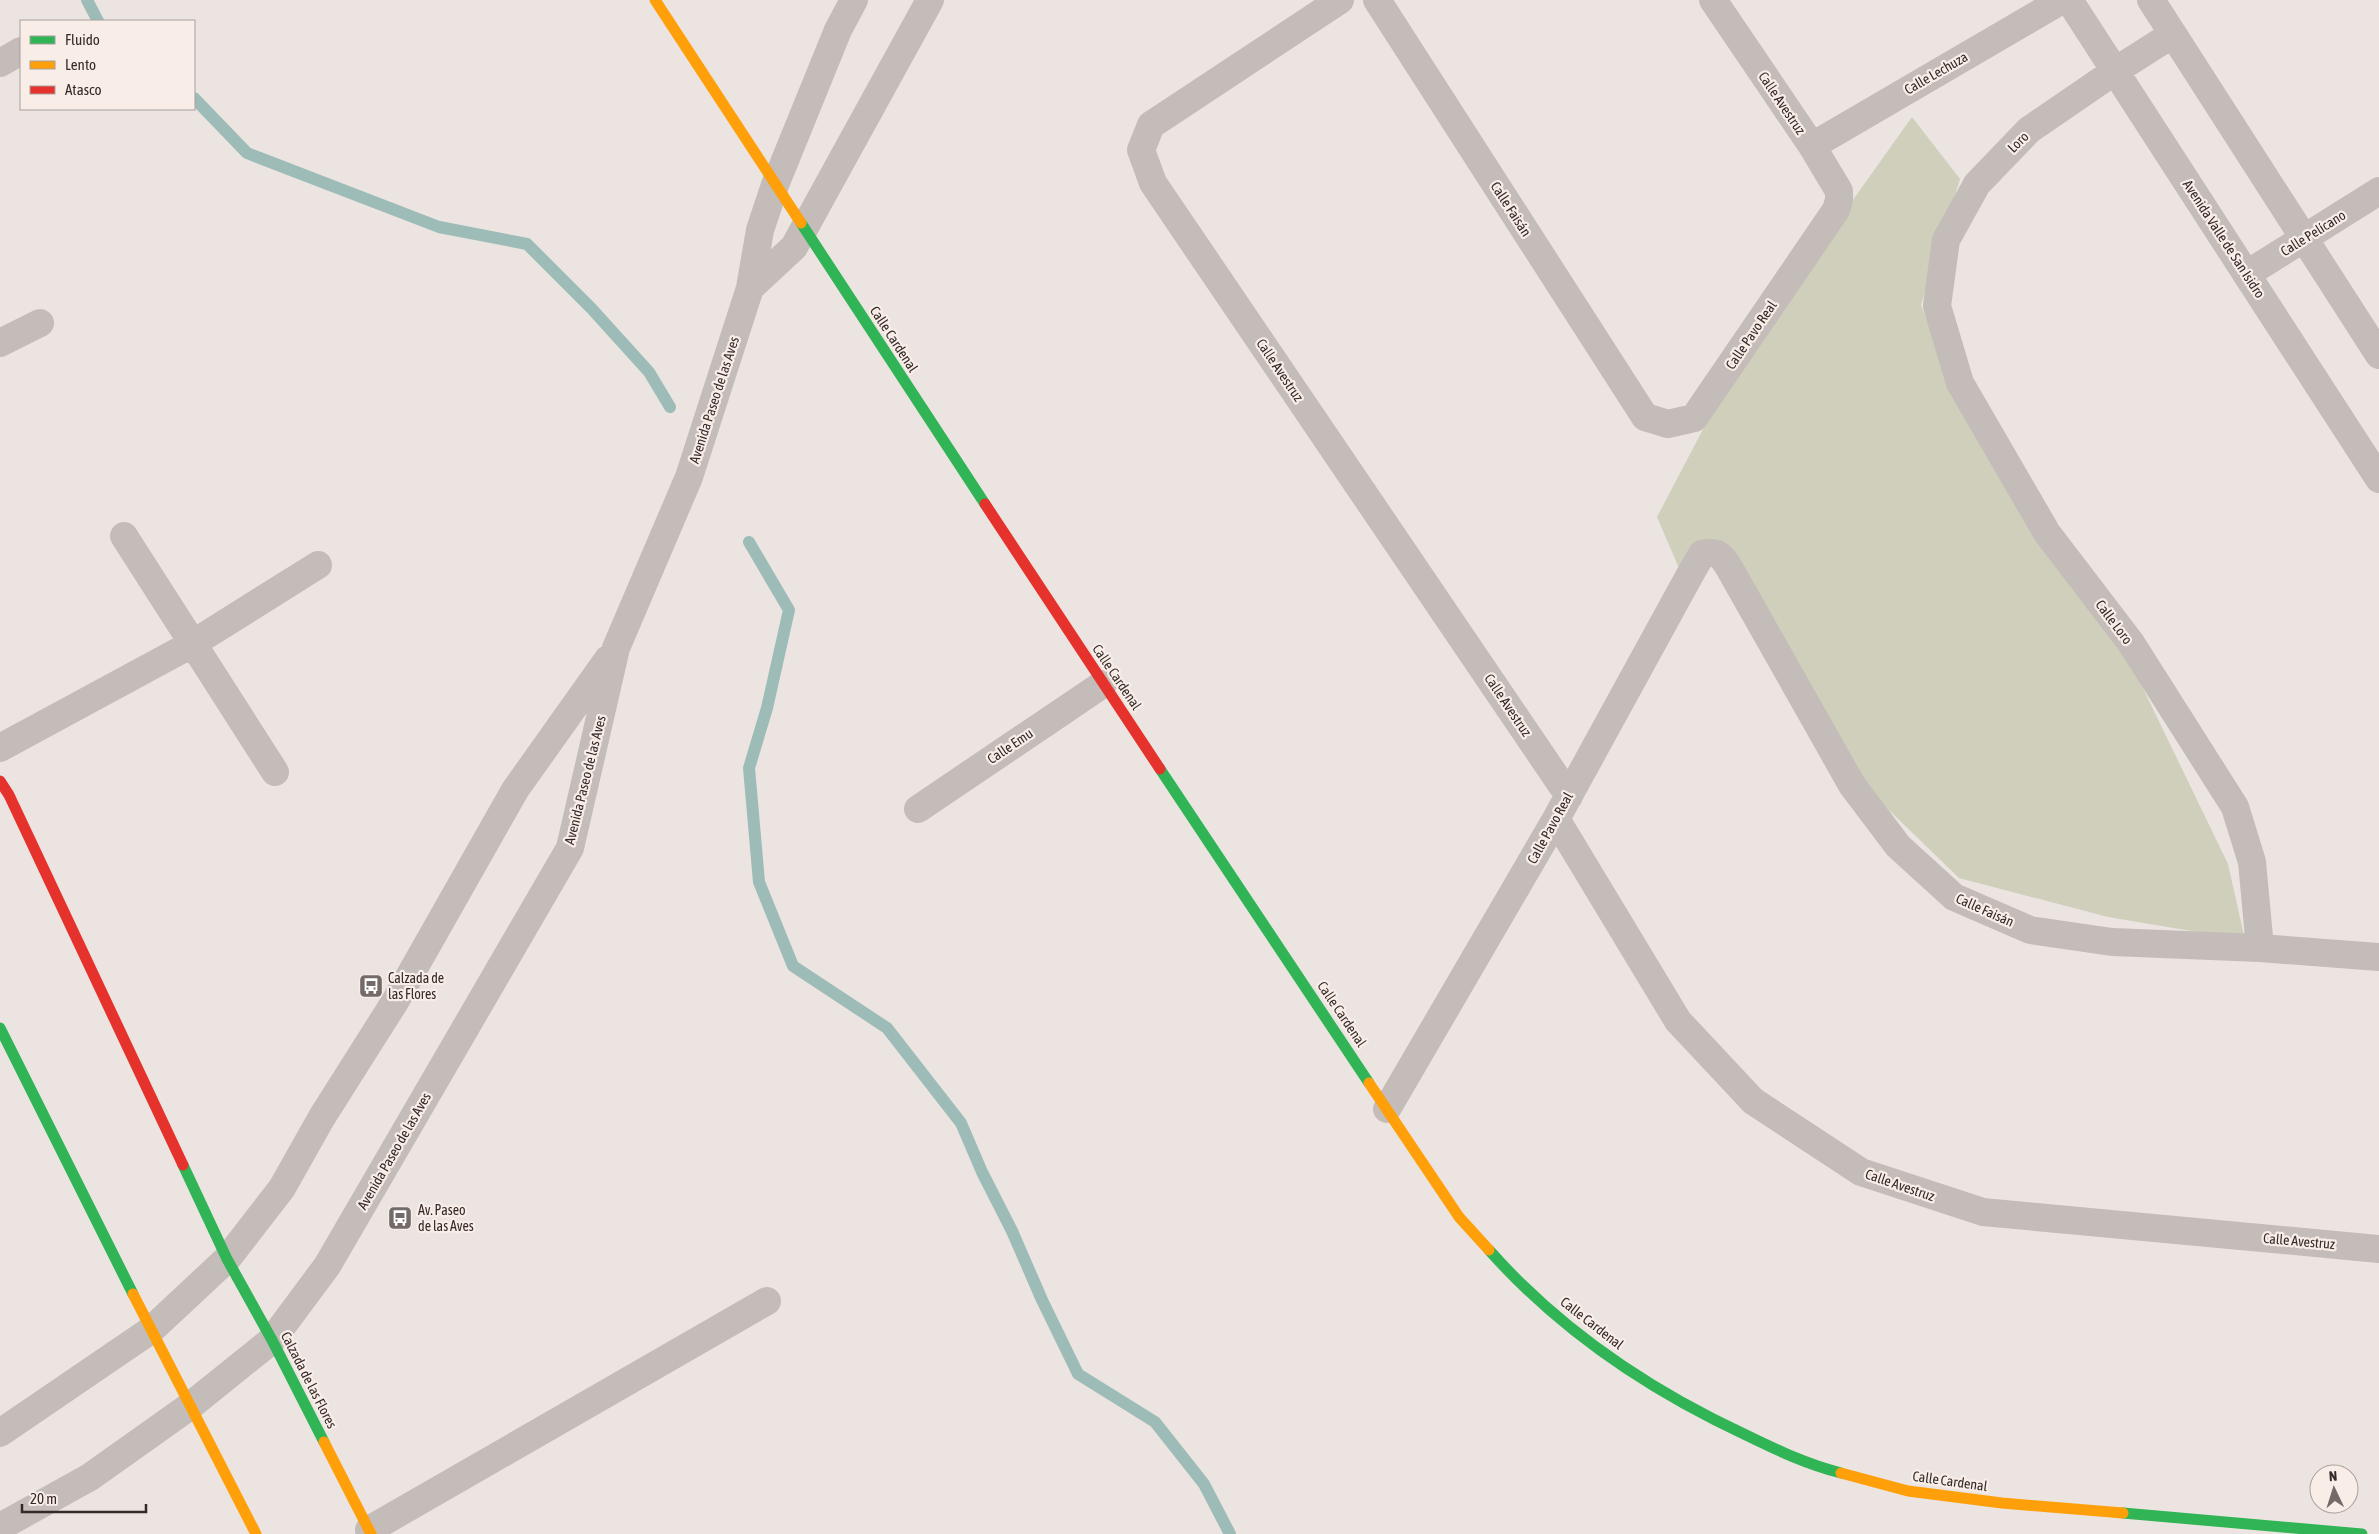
<svg xmlns="http://www.w3.org/2000/svg" width="2379" height="1534" font-family="'Asap Condensed',sans-serif">
  <style>
    .green { fill: #cfcfbb }
    .lines { fill: none; stroke-linecap: round; stroke-linejoin: round }
    .stream { stroke: #9dbcb7; stroke-width: 12 }
    .street { stroke: #c4bcb9; stroke-width: 28 }
    .fast { stroke: #30b455; stroke-width: 11 }
    .slow { stroke: #ff9f0a; stroke-width: 11 }
    .jam { stroke: #e5322d; stroke-width: 11 }
    .labels { text-anchor: middle; dominant-baseline: central; stroke-width: 4.5; stroke-linejoin: round; paint-order: stroke }
    .street-label { font-size: 14px; fill: #342a28; stroke: #f8ede7 }
    .poi-label { font-size: 14px; fill: #342a28; stroke: #f8ede7; text-anchor: start }
  </style>
  <rect width="100%" height="100%" fill="#ebe4e0"/>
  <path class="green" d="M1912 117 1960 179 1921 305 1953 387 2123 647 2228 864 2245 940 2108 917 1959 878 1858 780 1714 545 1685 582 1657 517 1741 357Z"/>
  <g class="lines">
    <path class="stream" d="M87 0 98 21
      M194 98 247 153 439 227 527 244 591 308 649 372 670 407
      M749 542 789 610 767 708 749 768 759 882 793 966 887 1028 961 1123 982 1172 1012 1231 1042 1300 1078 1374 1155 1422 1204 1484 1230 1534"/>
    <path class="street" d="M1340 0 1151 125 1141 150 1153 183 1569 796
      M1377 0 1645 417 1668 424 1694 418 1836 210 1839 200V191L1812 146 1713 0
      M2069 0 2379 479
      M2151 0 2379 355
      M2173 34 2115 71 2029 130 1977 184 1946 240 1937 306 1960 383 2047 533 2131 643 2235 807 2252 862 2260 948
      M0 63 21 51
      M1812 146 2062 0
      M2247 274 2379 191
      M750 288 794 247 930 0
      M0 343 40 323
      M124 536 275 772
      M0 748 192 644 318 565
      M918 809 1103 684
      M1556 819 1678 1021 1753 1101 1861 1172 1983 1212 2379 1249
      M1387 1109 1556 819 1692 571 1702 554C1719 550 1723 557 1731 571L1852 785 1898 846 1954 897 2030 930 2112 942 2260 948 2379 957
      M0 1433 151 1330 227 1259 282 1188 322 1117 396 1000 515 790 608 659
      M0 1527 90 1477 190 1406 272 1340 327 1266 570 848 616 648 689 477 750 288 760 230 775 185 838 30 854 0
      M369 1530 767 1301"/>
    <path class="fast" d="M801 223 985 504
      M1160 769 1369 1083
      M0 1028 133 1294
      M183 1165 227 1259 272 1340 324 1442
      M1489 1250C1560 1330 1651 1391 1746 1435 1779 1451 1806 1464 1841 1473
      M2123 1513 2362 1534"/>
    <path class="slow" d="M655 0 801 223
      M1369 1083 1459 1217 1489 1250
      M133 1294 256 1534
      M324 1442 371 1534
      M1841 1473 1908 1491 2002 1503 2123 1513"/>
    <path class="jam" d="M985 504 1160 769
      M0 781 9 795 183 1165"/>
  </g>
  <defs>
    <symbol id="bus-square" viewBox="-11 -11 22 22"><rect x="-9" y="-9" width="18" height="18" rx="4" fill="#746b68" stroke="#f8ede7"/><path d="M-5-6H5V4H4V6H2V4H-2V6H-4V4H-5ZM-3.5-4V0h7V-4ZM-3.5 1.2v1.5H-2V1.2ZM2 1.2v1.5H3.5V1.2Z" fill="#fff"/></symbol>
  </defs>
  <g fill-rule="evenodd">
    <use href="#bus-square" x="357" y="972" width="28" height="28"/>
    <use href="#bus-square" x="386" y="1204" width="28" height="28"/>
  </g>
  <g class="labels">
    <g class="street-label">
      <text transform="translate(1936 73) rotate(-30)">Calle Lechuza</text>
      <text transform="translate(1782 103) rotate(56)">Calle Avestruz</text>
      <text transform="translate(2018 142) rotate(-45)">Loro</text>
      <text transform="translate(1511 209) rotate(57)">Calle Faisán</text>
      <text transform="translate(2313 233) rotate(-32)">Calle Pelícano</text>
      <text transform="translate(2224 239) rotate(57)">Avenida Valle de San Isidro</text>
      <text transform="translate(1751 335) rotate(-56)">Calle Pavo Real</text>
      <text transform="translate(894 339) rotate(57)">Calle Cardenal</text>
      <text transform="translate(1280 370) rotate(56)">Calle Avestruz</text>
      <text transform="translate(714 400) rotate(-72)">Avenida Paseo de las Aves</text>
      <text transform="translate(2114 622) rotate(53)">Calle Loro</text>
      <text transform="translate(1117 677) rotate(56)">Calle Cardenal</text>
      <text transform="translate(1508 705) rotate(56)">Calle Avestruz</text>
      <text transform="translate(1010 746) rotate(-34)">Calle Emu</text>
      <text transform="translate(585 780) rotate(-76)">Avenida Paseo de las Aves</text>
      <text transform="translate(1550 828) rotate(-61)">Calle Pavo Real</text>
      <text transform="translate(1985 910) rotate(24)">Calle Faisán</text>
      <text transform="translate(1342 1014) rotate(56)">Calle Cardenal</text>
      <text transform="translate(394 1151) rotate(-60)">Avenida Paseo de las Aves</text>
      <text transform="translate(1900 1185) rotate(19)">Calle Avestruz</text>
      <text transform="translate(2299 1241) rotate(5)">Calle Avestruz</text>
      <text transform="translate(1592 1323) rotate(38)">Calle Cardenal</text>
      <text transform="translate(309 1380) rotate(63)">Calzada de las Flores</text>
      <text transform="translate(1950 1481) rotate(8)">Calle Cardenal</text>
    </g>
    <g class="poi-label">
      <text x="388" y="978">Calzada de<tspan x="388" dy="16">las Flores</tspan></text>
      <text x="418" y="1210">Av. Paseo<tspan x="418" dy="16">de las Aves</tspan></text>
    </g>
  </g>
  <rect x="20" y="20" width="175" height="90" fill="#f8ede7" stroke="#aa9f9b"/>
  <rect x="30" y="36" width="25" height="8" fill="#30b455" stroke="#aa9f9b"/>
  <text x="65" y="45" font-size="15" fill="#342a28">Fluido</text>
  <rect x="30" y="61" width="25" height="8" fill="#ff9f0a" stroke="#aa9f9b"/>
  <text x="65" y="70" font-size="15" fill="#342a28">Lento</text>
  <rect x="30" y="86" width="25" height="8" fill="#e5322d" stroke="#aa9f9b"/>
  <text x="65" y="95" font-size="15" fill="#342a28">Atasco</text>
  <g transform="translate(2334 1489) rotate(356)"><circle r="24" fill="#f8ede7" stroke="#aa9f9b"/>
  <path d="M0-4L9 19L0 12L-9 19Z" fill="#746b68"/>
  <text y="-8" font-size="14" font-weight="bold" text-anchor="middle" fill="#342a28">N</text>
  </g>
  <path d="M22 1504v8h124v-8" fill="none" stroke="#342a28" stroke-width="2.5"/>
  <text x="30" y="1504" font-size="15" fill="#342a28" stroke="#f8ede7" stroke-width="4" paint-order="stroke">20 m</text>
</svg>
